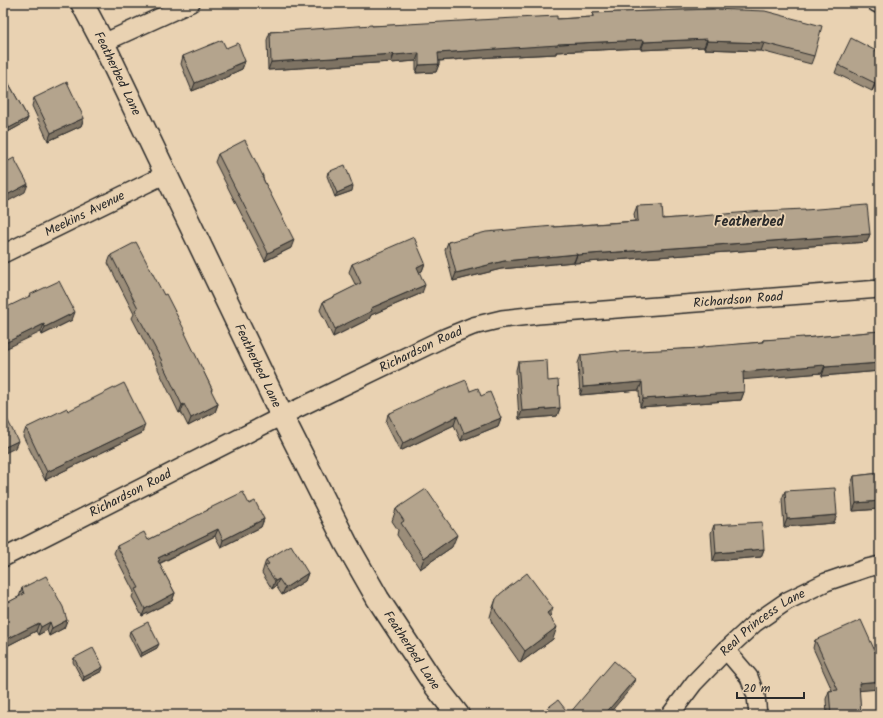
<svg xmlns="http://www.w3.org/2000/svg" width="883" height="718" font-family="Kalam,sans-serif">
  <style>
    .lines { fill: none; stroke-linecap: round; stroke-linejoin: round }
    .street-casing { stroke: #2b2b2b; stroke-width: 20 }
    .secondary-casing { stroke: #2b2b2b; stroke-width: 25 }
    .street { stroke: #e9d2b2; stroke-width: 17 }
    .secondary { stroke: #e9d2b2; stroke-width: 22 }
    .wall { fill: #9b8d79; stroke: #2b2b2b }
    .shaded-wall { fill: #7e7363; stroke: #2b2b2b }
    .building { fill: #b4a48d; stroke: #2b2b2b }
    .labels { text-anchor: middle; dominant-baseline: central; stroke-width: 3.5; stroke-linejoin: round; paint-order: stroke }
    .street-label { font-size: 13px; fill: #2b2b2b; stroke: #e9d2b2 }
    .neighbourhood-label { font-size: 14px; font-weight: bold; fill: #2b2b2b; stroke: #e9d2b2 }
  </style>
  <rect width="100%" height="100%" fill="#e9d2b2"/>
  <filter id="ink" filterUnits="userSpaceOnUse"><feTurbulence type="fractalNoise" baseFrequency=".025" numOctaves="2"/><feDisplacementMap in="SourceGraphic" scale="8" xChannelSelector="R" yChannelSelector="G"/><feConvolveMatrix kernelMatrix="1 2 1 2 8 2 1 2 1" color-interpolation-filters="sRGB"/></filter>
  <g filter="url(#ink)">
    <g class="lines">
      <defs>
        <g id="street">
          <path d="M876 3 880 5"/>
          <path d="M103 43 191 3"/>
          <path id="s1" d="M3 254 166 174"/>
          <path id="s2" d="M3 558 282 416 446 337 473 326 502 319 538 315 880 289"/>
          <path d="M726 650 749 677 756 696 758 715"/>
          <path id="s3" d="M670 715 694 683 726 650 755 623 787 601 826 582 867 568 880 565"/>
        </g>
        <g id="secondary">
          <path id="s4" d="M82 3 103 43 282 416 346 543 378 599 434 684 458 715"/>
        </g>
      </defs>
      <use href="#street" class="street-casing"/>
      <use href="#secondary" class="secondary-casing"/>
      <use href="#street" class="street"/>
      <use href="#secondary" class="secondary"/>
    </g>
    <path class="wall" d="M713 9 814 56 811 64 761 51 704 49V47L641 50V48L556 52V54L494 57 439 61V64L436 72 416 73V61L391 63V62L268 70 267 40 270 32 372 26 557 19 592 17 593 13Z
      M880 53V76L872 91 835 73 838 65Z
      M183 56 245 61 242 69 231 74 230 76 192 91 181 64Z
      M3 73 28 118 26 122 8 132 3 124Z
      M34 98 84 118 81 126 48 141 32 106Z
      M218 154 263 176V178L291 248 265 261 215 162Z
      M328 172 352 191 335 197 327 176Z
      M637 206 663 219 805 210 870 234 867 242 615 260 574 263V262L501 269 453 281 445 250 448 242 554 227 635 221 634 214Z
      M111 255 164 295 185 335 212 389 211 392 218 404 215 412 188 426 181 412 179 413 158 369V368L132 318 134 314 108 263Z
      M425 263 422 271 419 272 422 293 371 315 369 319 333 337 320 310 323 302 356 286 349 272 352 264Z
      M29 295 72 320 42 335 29 297Z
      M880 331V371L822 376V373L743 379 744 392 741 400 640 407 639 390 580 395 578 363 581 355 701 348 762 342 763 340 804 338Z
      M518 362 548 381 560 408 557 416 519 419 516 370Z
      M470 391 481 396 501 418 498 426 461 441 454 425 400 451 386 423 388 414Z
      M68 411 142 433 45 480 23 436 26 428Z
      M880 473V509L853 511 851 484 854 476Z
      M785 491 834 523 784 527 782 499Z
      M249 504 264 519 261 527 221 547 215 536 159 564 175 593 172 601 142 616 132 597 134 592 114 553 117 546 148 540 207 511 208 509Z
      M396 509 443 516 452 547 420 569 397 535 398 530 392 521Z
      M714 525 764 549 761 557 713 561 711 533Z
      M266 560 308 573 305 581 282 595 276 586 272 589 262 573Z
      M22 588 67 620 64 628 49 636 47 630 38 635 36 631 3 648V605L19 597Z
      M496 599 550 617 553 639 520 663 492 623 490 617 492 610Z
      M130 631 157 648 140 657 129 635Z
      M815 640 880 689 859 690 861 715H827L826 699 829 691 832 690 813 648Z
      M74 658 102 671 83 681 73 662Z"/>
    <path class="shaded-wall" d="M707 39 704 47 641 50 644 42Z
      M644 40 641 48 556 52V54L494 57 436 61 438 53 558 44Z
      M707 41 764 43 761 51 704 49Z
      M419 53 416 61 391 63 394 55Z
      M394 54 391 62 268 70 271 62Z
      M245 61 242 69 231 74 230 76 192 91 195 83Z
      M439 64 436 72 416 73 419 65Z
      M880 73V76L872 91 875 83Z
      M28 118 26 122 8 132 9 128Z
      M84 118 81 126 48 141 51 133Z
      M28 184 25 192 3 204V197Z
      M353 186 352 191 335 197 337 193Z
      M870 234 867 242 615 260 574 263 577 255 618 252Z
      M294 240 291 248 265 261 268 253Z
      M577 254 574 262 501 269 453 281 456 273 504 261Z
      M425 263 422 271 414 275 417 267Z
      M425 285 422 293 371 315 369 319 333 337 335 329 371 308Z
      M75 312 72 320 42 335 45 327Z
      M44 324 41 332 3 350V344Z
      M880 363V371L822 376 825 367Z
      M825 365 822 373 740 380 743 372Z
      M642 382 639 390 580 395 583 387Z
      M744 392 741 400 640 407 643 399Z
      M184 404 181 412 179 413 182 405Z
      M218 404 215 412 188 426 191 418Z
      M560 408 557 416 519 419 522 411Z
      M457 416 454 425 400 451 403 443Z
      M501 418 498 426 461 441 464 433Z
      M145 425 142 433 45 480 47 472Z
      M18 441 15 448 3 454V448Z
      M880 501V509L853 511 856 503Z
      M837 515 834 523 784 527 787 519Z
      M264 519 261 527 221 547 223 540Z
      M218 529 215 536 158 564V558Z
      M457 535 452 547 420 569 424 558Z
      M764 549 761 557 713 561 716 553Z
      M308 573 305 581 282 595 285 588Z
      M279 579 276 586 272 589 275 581Z
      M175 593 172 601 142 616 145 609Z
      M553 608 549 620 547 613Z
      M67 620 64 628 49 636 52 628Z
      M50 622 47 630 38 635 41 627Z
      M39 623 36 631 3 648V641Z
      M557 627 553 639 520 663 525 651Z
      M159 644 157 648 140 657 142 653Z
      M103 667 102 671 83 681 84 677Z
      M635 679 632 687 608 715H604Z
      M880 681V689L856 691 859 683Z"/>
    <path class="building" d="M713 9 765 11 822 26 814 56 764 43 707 41V39L644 42V40L558 44V45L497 49 438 53 439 64 419 65V53L394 55V54L271 62 270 32 372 25V26L496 19 557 16V19L593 17V13Z
      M851 38 880 53V73L875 83 838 65Z
      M222 40 226 48 238 43 245 61 233 66V68L195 83 183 56Z
      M3 73 28 118 9 128 3 117Z
      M67 82 84 118 51 133 34 98Z
      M245 140 263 176 262 177 294 240 268 253 218 154Z
      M14 158 28 184 3 197V164Z
      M345 165 353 186 337 193 328 172Z
      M662 205 663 219 763 211 805 209V210L867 205 870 234 618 252 577 255V254L504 261 456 273 448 242 486 232 554 226V227L638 221 637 206Z
      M414 237 425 263 417 267 425 285 371 308 372 311 335 329 323 302 361 283 352 264Z
      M136 242 164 295 166 294 186 333H185L212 389 211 390 218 404 191 418 184 404 182 405 161 361H162L135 310 138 308 111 255Z
      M59 281 75 312 45 327 44 324 3 344V309L30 296 29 295Z
      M880 331V363L825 367V365L743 372 744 392 643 399 642 382 583 387 581 355 617 351V352L702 348V347L763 342V340L804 337V338Z
      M547 360 548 381 558 380 560 408 522 411 518 362Z
      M466 380 470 391 478 388 481 396 490 392 501 418 464 433 457 416 403 443 388 414 429 395Z
      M124 383 145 425 47 472 26 428 67 408 68 411Z
      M3 413H4L18 441 3 448Z
      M880 473V501L856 503 854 476Z
      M835 488 837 515 787 519 785 491Z
      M426 489 444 515H443L457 535 424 558 401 523 404 521 396 509Z
      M243 492 249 504 255 501 264 519 223 540 218 529 158 558 160 560 158 561 175 593 145 609 135 589 139 588 117 546 144 532 148 540 208 510V509Z
      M762 522 764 549 716 553 714 525Z
      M291 545 308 573 285 588 279 579 275 581 265 566 269 564 266 560Z
      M527 573 553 608 547 613 557 627 525 651 496 612 494 606 496 599 500 594Z
      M46 576 63 607 67 620 52 628 50 622 41 627 39 623 3 641V605L24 594 22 588Z
      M861 620 879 660 880 662V681L859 683 861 715H831L829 691 838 690 815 640Z
      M148 622 159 644 142 653 130 631Z
      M93 648 103 667 84 677 74 658Z
      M614 661 635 679 604 715H544L542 712 558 700 569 714Z"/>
  </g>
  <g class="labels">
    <g class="street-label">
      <text stroke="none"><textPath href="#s4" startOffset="79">Featherbed Lane</textPath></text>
      <text stroke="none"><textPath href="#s1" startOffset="91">Meekins Avenue</textPath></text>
      <text stroke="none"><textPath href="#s2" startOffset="791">Richardson Road</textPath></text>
      <text stroke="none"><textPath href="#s2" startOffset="467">Richardson Road</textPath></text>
      <text stroke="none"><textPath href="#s4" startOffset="403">Featherbed Lane</textPath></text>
      <text stroke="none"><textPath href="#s2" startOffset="143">Richardson Road</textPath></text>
      <text stroke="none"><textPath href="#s3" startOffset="132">Real Princess Lane</textPath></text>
      <text stroke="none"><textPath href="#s4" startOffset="727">Featherbed Lane</textPath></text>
    </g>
    <g class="neighbourhood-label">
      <text x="749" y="222">Featherbed</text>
    </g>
  </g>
  <rect width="883" height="718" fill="none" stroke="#e9d2b2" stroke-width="16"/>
  <rect x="8" y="8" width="867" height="702" fill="none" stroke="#2b2b2b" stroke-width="1.5" filter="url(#ink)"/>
  <path d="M737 692v6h67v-6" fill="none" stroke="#2b2b2b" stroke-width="2"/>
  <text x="743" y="692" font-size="12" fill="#2b2b2b" stroke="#e9d2b2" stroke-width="3" paint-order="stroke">20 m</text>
</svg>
